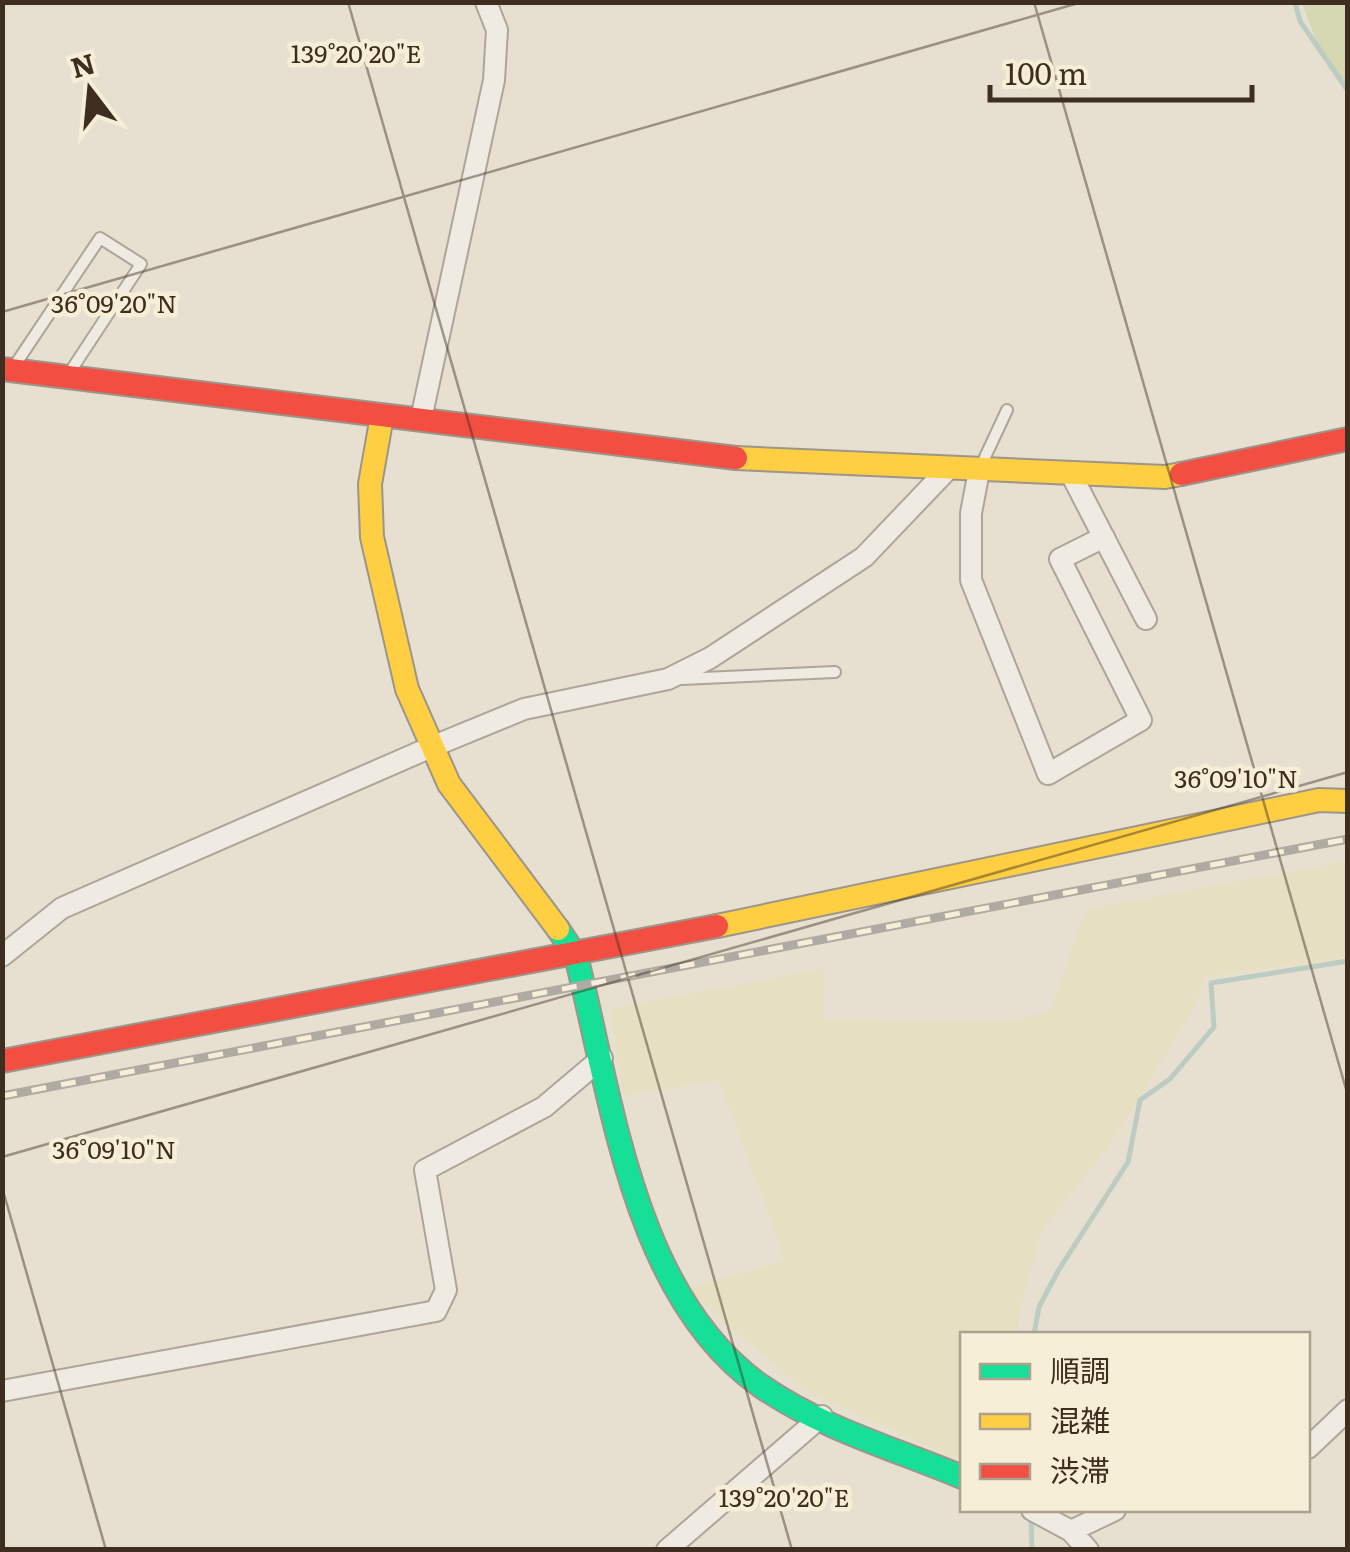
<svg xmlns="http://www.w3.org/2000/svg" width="1350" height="1552" font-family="Literata,'Noto Sans JP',serif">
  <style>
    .farmland { fill: #e6dfc2 }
    .green { fill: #d6d7b3 }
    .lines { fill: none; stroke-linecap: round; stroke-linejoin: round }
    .stream { stroke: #bcccc2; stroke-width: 5 }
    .lane-casing { stroke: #ada599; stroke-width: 14 }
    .street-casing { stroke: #ada599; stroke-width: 24 }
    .fast-casing { stroke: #9c958a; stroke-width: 26 }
    .slow-casing { stroke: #9c958a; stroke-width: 26 }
    .jam-casing { stroke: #9c958a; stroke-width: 26 }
    .lane { stroke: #efebe3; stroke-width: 10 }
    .street { stroke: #efebe3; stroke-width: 20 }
    .fast { stroke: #16e098; stroke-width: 22 }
    .slow { stroke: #ffcf43; stroke-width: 22 }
    .jam { stroke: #f24e42; stroke-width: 22 }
    .rail-casing { stroke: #afaaa2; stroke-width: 9 }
    .rail { stroke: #f7eed8; stroke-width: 5; stroke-dasharray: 15; stroke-linecap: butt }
    .ticks { fill: none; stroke: #3d2e20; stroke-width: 2.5; stroke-opacity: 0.45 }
    .ticks-label { font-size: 25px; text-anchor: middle; fill: #3d2e20; stroke: #f7eed8; stroke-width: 9; stroke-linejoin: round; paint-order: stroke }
  </style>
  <rect width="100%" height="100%" fill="#e7e0d1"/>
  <path class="farmland" d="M1347 861V958L1205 977 1195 1007 1110 1145 1042 1231 1018 1318V1334H962V1461L806 1392 686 1289 785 1260 719 1080 623 1096 609 1009 825 968 824 1019 1003 1021 1049 1012 1086 909Z"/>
  <path class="green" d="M1302 3H1347V92L1316 40Z"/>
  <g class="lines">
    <path class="stream" d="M1295 2 1300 21 1348 91
      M1034 1334 1039 1307 1058 1271 1128 1162 1140 1100 1170 1079 1214 1027 1211 983 1348 961
      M1031 1518 1032 1550"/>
    <defs>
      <path id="lane" d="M15 365 100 238 141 264 68 375
        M979 470 1007 410
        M682 679 835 672"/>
      <path id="street" d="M421 419 494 80 497 30 486 2
        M979 471 971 513V580L1048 774 1141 720 1060 559 1104 537
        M1071 474 1146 619
        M2 956 62 908 429 748 524 709 668 679 710 658 864 557 947 470
        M2 1391 436 1311 446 1290 425 1170 544 1107 602 1058
        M1308 1448 1348 1410
        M1032 1510 1071 1531 1088 1550
        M1071 1531 1115 1510
        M667 1550 822 1416"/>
      <path id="fast" d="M558 929 576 956C612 1098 633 1296 761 1386 821 1428 895 1449 962 1477"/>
      <path id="slow" d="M382 416 370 484 372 537 407 689 449 784 558 929
        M736 458 1165 477 1181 474
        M717 926 1319 800 1348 801"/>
      <path id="jam" d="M2 369 736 458
        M1181 474 1348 439
        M2 1061 717 926"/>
    </defs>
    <use href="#lane" class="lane-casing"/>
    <use href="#street" class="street-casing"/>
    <use href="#fast" class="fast-casing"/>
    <use href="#slow" class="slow-casing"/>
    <use href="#jam" class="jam-casing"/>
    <use href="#lane" class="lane"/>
    <use href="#street" class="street"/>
    <use href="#fast" class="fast"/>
    <use href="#slow" class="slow"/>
    <use href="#jam" class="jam"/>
    <defs>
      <path id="rail" d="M2 1096 1348 839"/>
    </defs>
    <use href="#rail" class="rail-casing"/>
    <use href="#rail" class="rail"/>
  </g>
  <path class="ticks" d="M348 2 792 1550M1034 2 1348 1096M2 312 1082 2M2 1157 1348 772M2 1187 106 1550"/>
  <g class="ticks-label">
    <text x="356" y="63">139°20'20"E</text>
    <text x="114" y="313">36°09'20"N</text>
    <text x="1236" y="788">36°09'10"N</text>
    <text x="114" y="1159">36°09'10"N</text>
    <text x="784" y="1507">139°20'20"E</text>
  </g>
  <rect width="1350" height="1552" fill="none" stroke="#3d2e20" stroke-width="10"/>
  <rect x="960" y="1332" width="350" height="180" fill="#f7eed8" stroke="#ada18e" stroke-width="2.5"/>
  <rect x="980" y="1364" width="50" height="15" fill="#16e098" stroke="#ada18e" stroke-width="2.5"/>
  <text x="1050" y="1382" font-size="30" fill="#3d2e20">順調</text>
  <rect x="980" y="1414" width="50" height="15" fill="#ffcf43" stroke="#ada18e" stroke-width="2.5"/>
  <text x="1050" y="1432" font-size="30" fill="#3d2e20">混雑</text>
  <rect x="980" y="1464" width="50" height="15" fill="#f24e42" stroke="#ada18e" stroke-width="2.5"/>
  <text x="1050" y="1482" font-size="30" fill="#3d2e20">渋滞</text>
  <g transform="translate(90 90) rotate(344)" stroke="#f7eed8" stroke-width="8" paint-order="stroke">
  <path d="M0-8L18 38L0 25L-18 38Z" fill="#3d2e20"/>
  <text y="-15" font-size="28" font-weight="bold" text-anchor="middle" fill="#3d2e20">N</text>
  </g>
  <path d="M990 85v15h262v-15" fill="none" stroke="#3d2e20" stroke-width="5"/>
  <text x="1005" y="85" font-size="30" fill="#3d2e20" stroke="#f7eed8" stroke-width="8" paint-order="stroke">100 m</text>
</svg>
